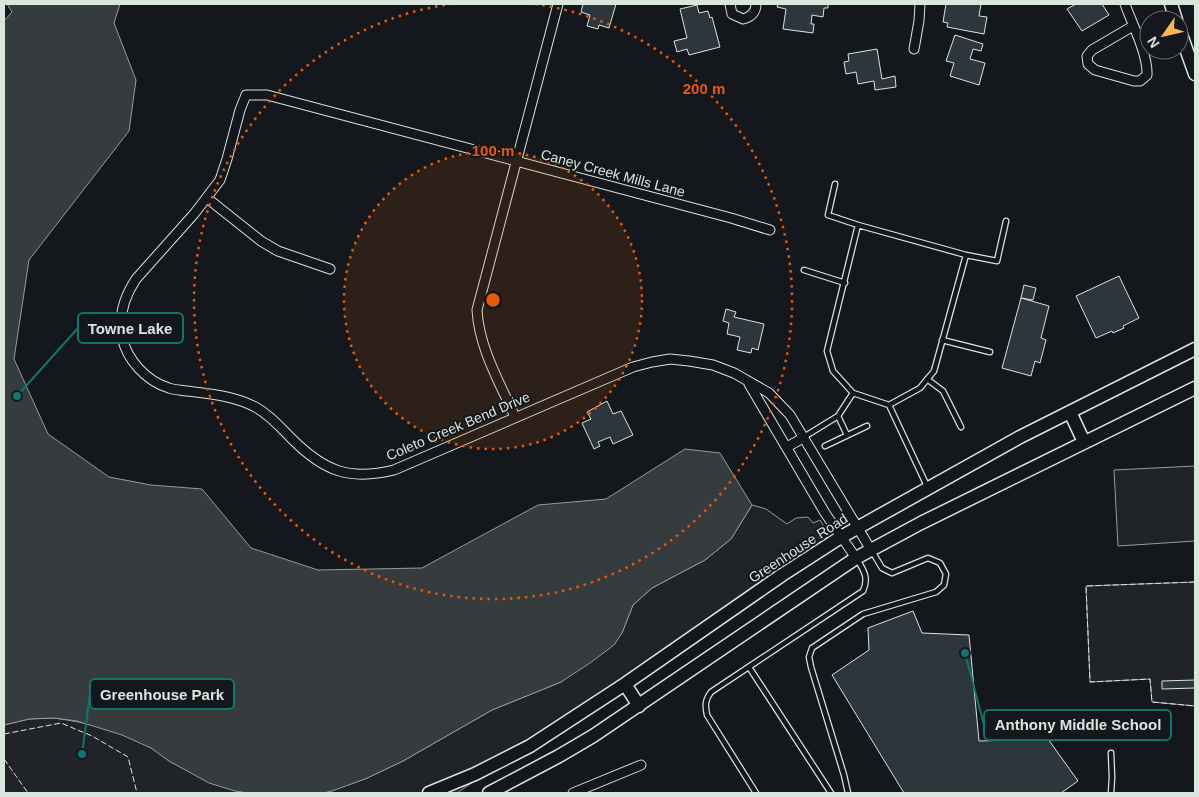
<svg xmlns="http://www.w3.org/2000/svg" width="1199" height="797" font-family="Arial,sans-serif">
  <style>
    .green { fill: #202428; stroke: #939e99 }
    .water { fill: #363b3e; stroke: #939e99 }
    .building { fill: #2c363c; stroke: #d8e6dc }
    .lines { fill: none; stroke-linecap: round; stroke-linejoin: round }
    .lane-casing { stroke: #d8e6dc; stroke-width: 7 }
    .street-casing { stroke: #d8e6dc; stroke-width: 11 }
    .secondary-casing { stroke: #d8e6dc; stroke-width: 15 }
    .lane { stroke: #14181c; stroke-width: 4.5 }
    .street { stroke: #14181c; stroke-width: 9 }
    .secondary { stroke: #14181c; stroke-width: 12 }
    .fence { stroke: #d8e6dc; stroke-width: 1; stroke-dasharray: 6 2.5; stroke-linecap: butt }
    .ring { fill: none; stroke: #e8590c; stroke-width: 2.5; stroke-dasharray: 2.5 5 }
    .labels { text-anchor: middle; dominant-baseline: central; stroke-width: 4; stroke-linejoin: round; paint-order: stroke }
    .street-label { font-size: 14px; fill: #d8e6dc; stroke: #14181c }
    .centre { fill: #e8590c; stroke: #14181c; stroke-width: 2.5 }
    .ring-label { font-size: 15px; text-anchor: middle; font-weight: bold; fill: #e8590c; stroke: #14181c; stroke-width: 4; stroke-linejoin: round; paint-order: stroke }
    .leader { fill: none; stroke: #0f766e; stroke-width: 2 }
    .callout-dot { fill: #0f766e; stroke: #14181c; stroke-width: 2 }
    .callout { fill: #14181c; stroke: #0f766e; stroke-width: 2 }
    .callout-label { font-size: 15px; text-anchor: middle; font-weight: bold; fill: #d8e6dc }
  </style>
  <rect width="100%" height="100%" fill="#14181c"/>
  <path class="green" d="M1195 466V541L1118 546 1114 470Z
    M752 505 766 509 787 524 796 518 808 517 813 523 820 520 829 535 825 540 457 793H323L365 779 403 761 492 710 561 682 622 633 633 605 652 588 705 560 731 539Z
    M1195 582V706L1152 702 1150 679 1090 682 1086 586Z
    M54 718C85 722 125 732 152 748 158 752 164 758 171 762 192 773 225 789 248 793H4V725L29 719Z"/>
  <path class="water" d="M7 4H120L114 23 136 80 129 131 29 260 14 359 48 434 109 477 151 485 202 489 251 548 318 570 422 568 538 505 606 499 685 449 720 453 752 505 731 539 705 560 652 588 633 605 622 633 614 645 590 663 561 682 492 710 403 761 365 779 332 791 323 793H248L235 791 209 783 169 761 151 748 122 735 77 721 54 718 29 719 4 725V21L12 12Z"/>
  <path class="building" d="M583 4H616L609 28 599 25 598 29 587 26 590 15 581 12Z
    M778 4H828V8H824L823 17 812 15 811 24H814L813 33 783 29 786 9 777 7Z
    M946 4H981L979 16 987 17 984 34 947 27 948 23 943 22Z
    M1076 4H1102L1109 15 1082 31 1067 9Z
    M697 5 699 13 708 11 710 18 712 17 720 47 689 55 687 49 677 52 674 41 687 38 680 9Z
    M955 35 983 44 981 51 973 49 970 59 985 63 979 85 950 76 954 63 946 61Z
    M877 49 882 79 895 76 896 87 875 90 874 81 858 84 856 72 846 74 844 62 849 61 848 54Z
    M1119 276 1139 318 1123 326 1124 328 1113 333 1112 331 1096 338 1076 296Z
    M1024 285 1036 288 1033 300 1021 298Z
    M1021 298 1049 306 1041 338 1046 340 1040 363 1035 361 1031 376 1002 368Z
    M726 309 736 312 734 317 764 324 758 350 752 348 751 353 737 350 740 337 727 334 729 323 723 321Z
    M607 401 613 414 621 411 633 435 613 444 610 437 598 442 600 446 594 449 582 423 591 419 587 412Z
    M913 611 922 633 969 635 979 741 1048 739 1078 781 1061 793H904L832 675 869 650 868 628Z
    M1195 680V688L1162 689V681Z"/>
  <g class="lines">
    <defs>
      <path id="lane" d="M835 184 828 215 858 225
        M966 255 997 261 1006 221
        M804 270 845 283
        M942 340 990 352
        M927 379 943 391 961 427
        M853 393 833 371 827 351 858 225 966 255 934 371 920 388 889 405
        M838 416 847 435
        M804 437 838 416 853 393 889 405 927 486
        M825 446 867 426
        M749 667 831 793
        M756 793 707 715C705 705 705 700 711 692L863 591C869 578 864 571 857 559
        M848 793 844 775 811 667 809 657 812 648 863 614 936 592 944 585 946 574 940 563 928 558 892 573 882 568 872 551
        M1111 793 1112 777 1111 753"/>
      <path id="street" d="M730 4 732 14 743 19C751 17 756 12 756 4
        M1125 4C1132 24 1148 54 1147 75L1140 81H1134L1095 70 1088 64 1087 56 1092 50 1133 26
        M914 49 919 21 920 4
        M207 198 261 241 278 251 330 269
        M770 230 731 218 267 95H246L240 110 227 159 220 180 194 214 136 279C124 297 118 315 122 337 127 360 146 381 169 388 174 390 181 390 187 391 211 394 236 396 257 408 271 416 281 428 292 439 324 471 349 481 394 470L633 367 652 362 670 359 689 361 713 365 734 373 769 393 790 415 871 550
        M749 384 825 513 856 558
        M515 417C500 383 479 348 477 310L558 4
        M787 447 803 438
        M573 793 641 765"/>
      <path id="secondary" d="M1171 4 1176 20
        M1179 29 1195 74
        M1070 412 1084 442
        M625 684 639 706
        M429 793 475 774 530 746 625 684 782 575 841 537 1020 437 1195 349
        M489 793 559 756 593 736 856 558 921 523 1195 388"/>
    </defs>
    <use href="#lane" class="lane-casing"/>
    <use href="#street" class="street-casing"/>
    <use href="#secondary" class="secondary-casing"/>
    <use href="#lane" class="lane"/>
    <use href="#street" class="street"/>
    <use href="#secondary" class="secondary"/>
    <path class="fence" d="M1195 582 1086 586 1090 682 1150 679 1152 702 1195 706
      M4 734 61 723 92 736 128 757 137 793
      M4 759 28 793"/>
  </g>
  <circle cx="493" cy="300" r="149" fill="#e8590c" fill-opacity=".12"/>
  <g class="ring">
    <circle cx="493" cy="300" r="149"/>
    <path d="M535 4A299 299 0 1 1 451 4"/>
  </g>
  <g class="labels">
    <g class="street-label">
      <text transform="translate(613 173) rotate(15)">Caney Creek Mills Lane</text>
      <text transform="translate(458 426) rotate(-23)">Coleto Creek Bend Drive</text>
      <text transform="translate(798 548) rotate(-33)">Greenhouse Road</text>
    </g>
  </g>
  <circle cx="493" cy="300" r="8" class="centre"/>
  <g class="ring-label">
    <text x="704" y="94">200 m</text>
    <text x="493" y="156">100 m</text>
  </g>
  <path class="leader" d="M17 396L78 328M82 754L90 694M965 653L984 725"/>
  <g class="callout-dot">
    <circle cx="17" cy="396" r="5"/>
    <circle cx="82" cy="754" r="5"/>
    <circle cx="965" cy="653" r="5"/>
  </g>
  <g class="callout">
    <rect x="78" y="313" width="105" height="30" rx="5"/>
    <rect x="90" y="679" width="144" height="30" rx="5"/>
    <rect x="984" y="710" width="187" height="30" rx="5"/>
  </g>
  <g class="callout-label">
    <text x="130" y="334">Towne Lake</text>
    <text x="162" y="700">Greenhouse Park</text>
    <text x="1078" y="730">Anthony Middle School</text>
  </g>
  <rect width="1199" height="797" fill="none" stroke="#d8e6dc" stroke-width="10"/>
  <g transform="translate(1164 35) rotate(236)"><circle r="24" fill="#14181c" stroke="#626a69"/>
  <path d="M0-4L9 19L0 12L-9 19Z" fill="#ffb74d"/>
  <text y="-8" font-size="14" font-weight="bold" text-anchor="middle" fill="#d8e6dc">N</text>
  </g>
</svg>
